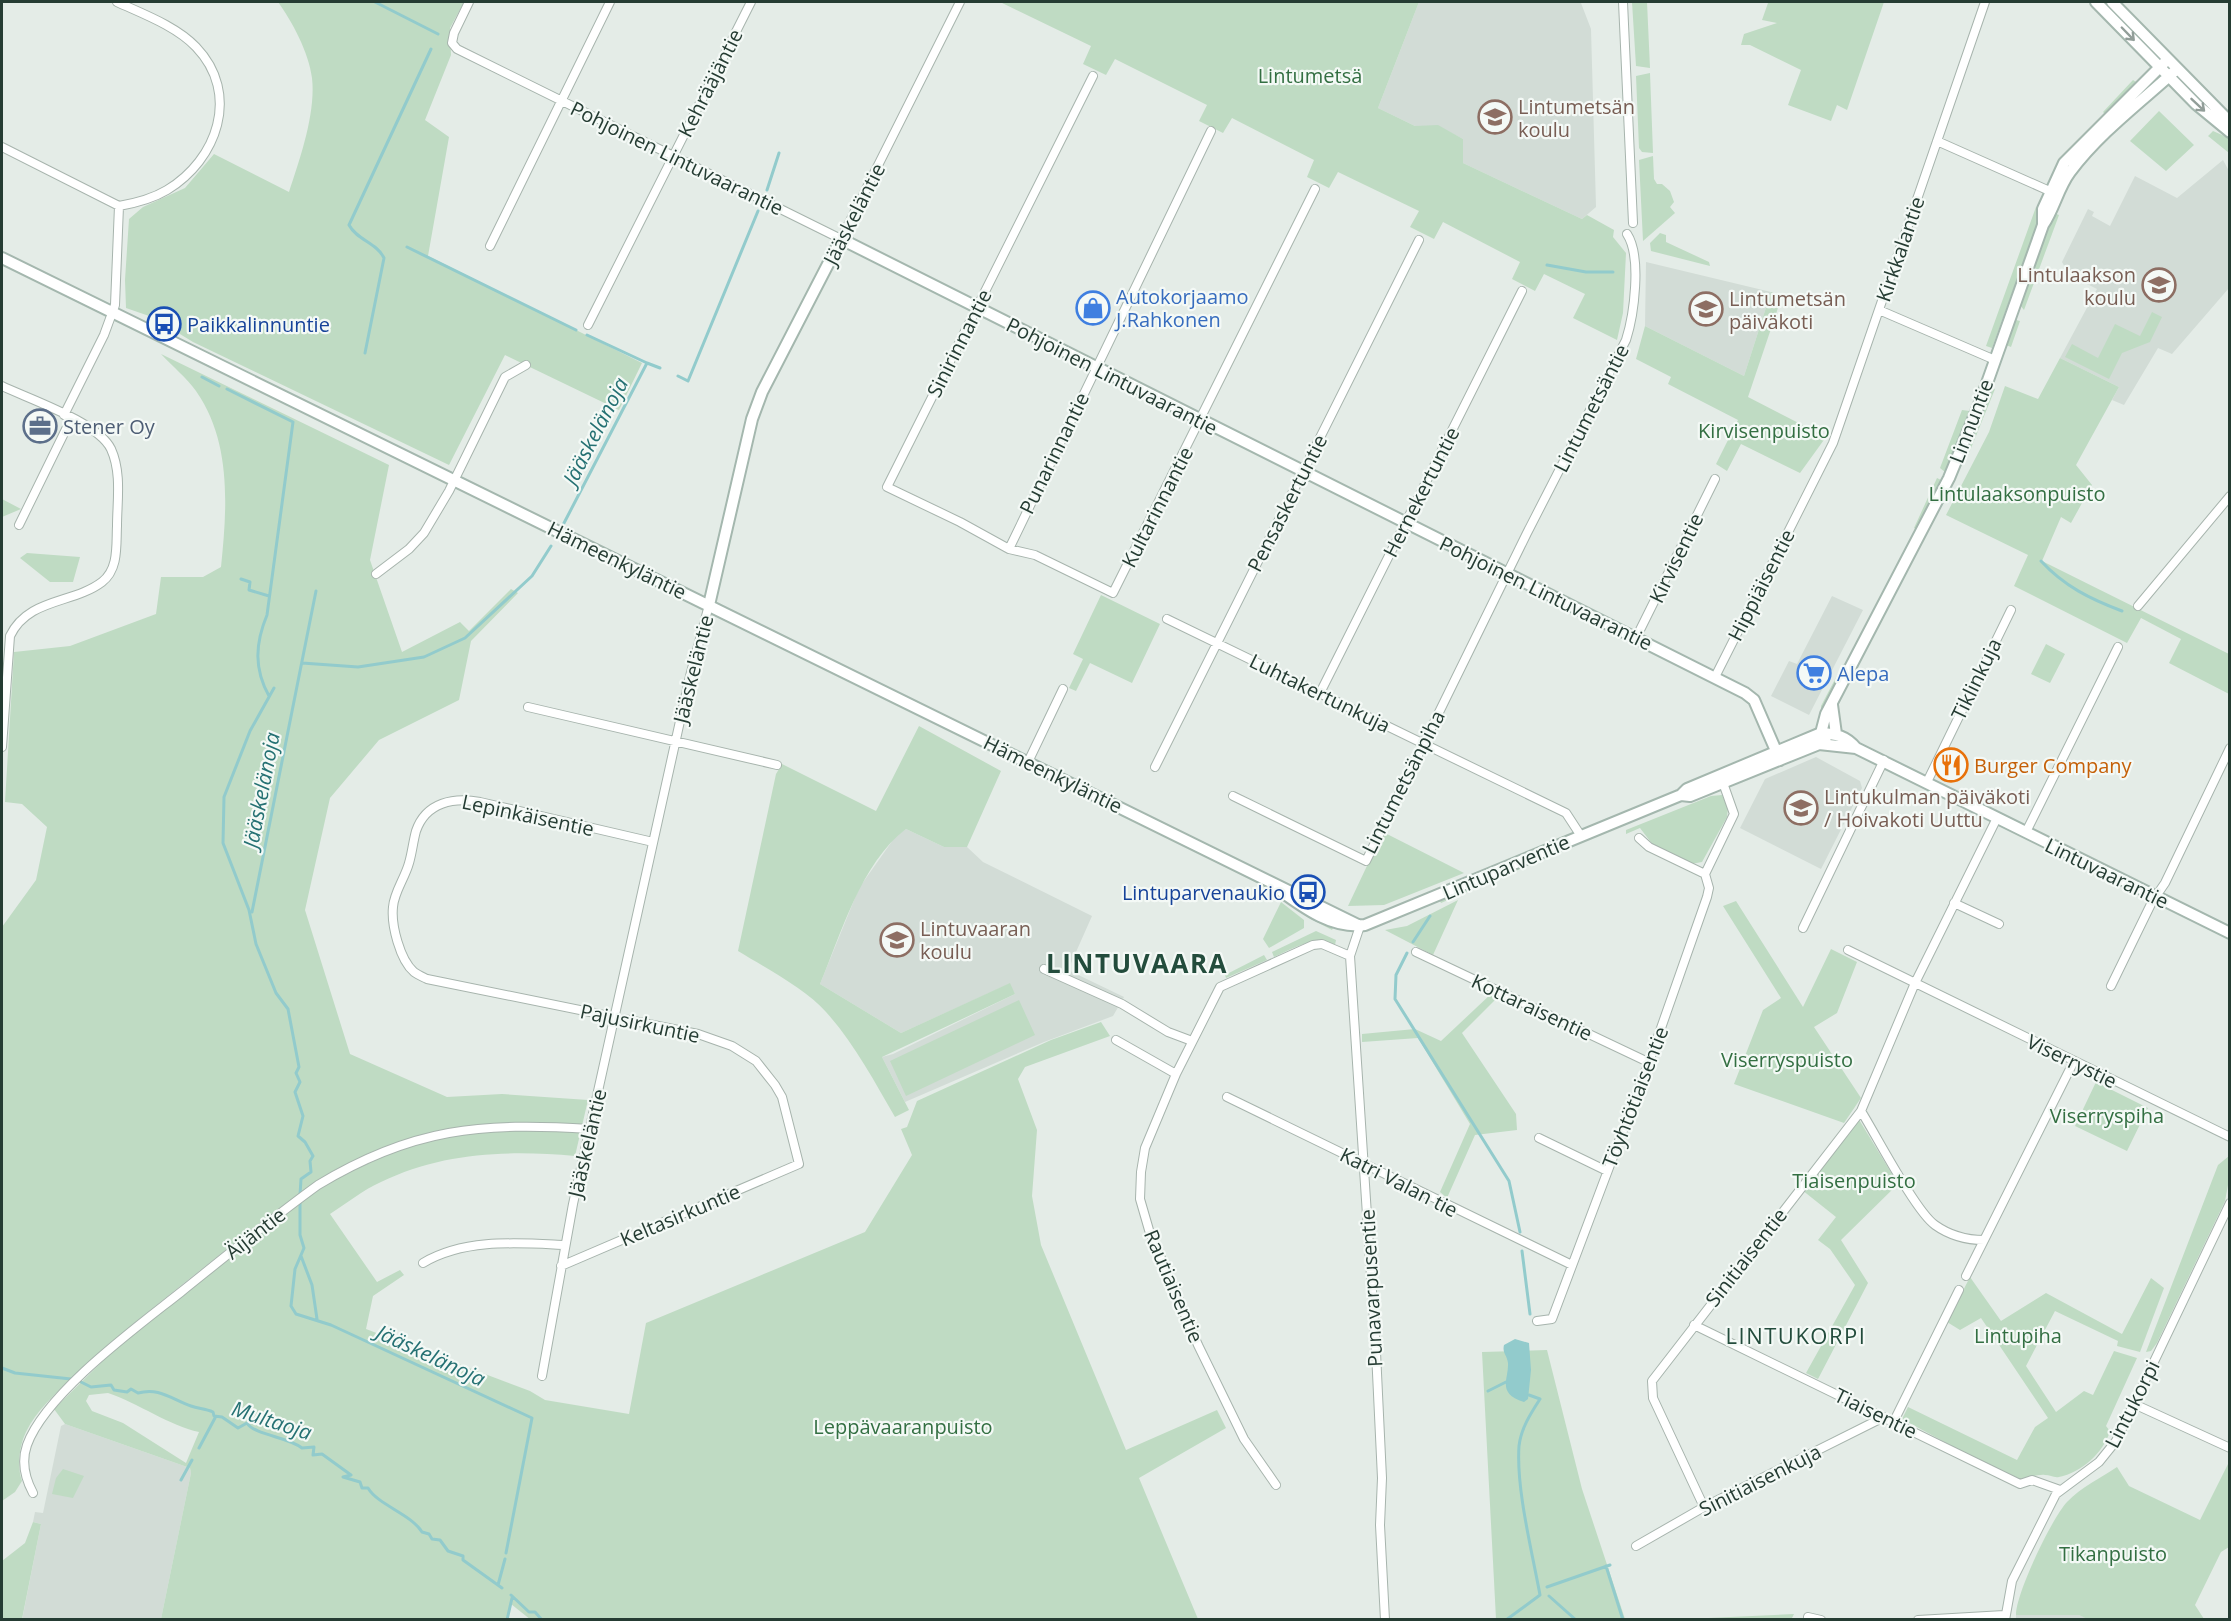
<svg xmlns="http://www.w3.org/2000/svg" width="2231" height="1621" font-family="'Open Sans',sans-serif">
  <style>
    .built { fill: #d2dcd6 }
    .green { fill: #bfdbc3; fill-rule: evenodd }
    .water { fill: #92cbcc }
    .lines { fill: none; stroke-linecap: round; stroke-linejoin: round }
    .stream { stroke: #92cbcc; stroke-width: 3 }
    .street-casing { stroke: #a7b4ad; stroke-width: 10 }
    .secondary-casing { stroke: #a4b7ae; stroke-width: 14 }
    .street { stroke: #fff; stroke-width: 8 }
    .secondary { stroke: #fff; stroke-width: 10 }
    .oneway { stroke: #929e99 }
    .labels { text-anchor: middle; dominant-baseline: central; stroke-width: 4.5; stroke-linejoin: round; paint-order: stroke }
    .park-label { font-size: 20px; fill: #336f42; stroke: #f4f9f6 }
    .street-label { font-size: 20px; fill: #253c33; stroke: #f4f9f6 }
    .education-label { font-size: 20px; fill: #785e54; stroke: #f4f9f6; text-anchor: start }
    .shop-label { font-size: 20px; fill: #366cbe; stroke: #f4f9f6; text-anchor: start }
    .transit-label { font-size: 20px; fill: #164399; stroke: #f4f9f6; text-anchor: start }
    .service-label { font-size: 20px; fill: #4e5e75; stroke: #f4f9f6; text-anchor: start }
    .food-label { font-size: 20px; fill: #c56008; stroke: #f4f9f6; text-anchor: start }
    .water-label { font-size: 21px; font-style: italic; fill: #257173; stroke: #f4f9f6 }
    .quarter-label { font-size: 22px; letter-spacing: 1.5px; fill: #234c3c; stroke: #f4f9f6 }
    .district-label { font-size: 26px; font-weight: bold; letter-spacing: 1.5px; fill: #234c3c; stroke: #f4f9f6 }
  </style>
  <rect width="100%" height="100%" fill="#e4ece7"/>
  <path class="built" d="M1419 2 1581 3 1591 29 1596 207 1582 219 1463 163V139L1438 126H1415L1378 108Z
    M2223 160 2229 171V288L2172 354 2158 348 2124 405 2112 400 2119 387 2060 358 2097 289 2069 275 2062 262 2088 209 2094 212 2092 216 2110 226 2135 176 2177 198Z
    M1646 262 1771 292 1744 376 1645 326Z
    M1832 596 1863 610 1809 715 1771 696 1789 661 1797 664Z
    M1816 757 1860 781 1862 788 1821 869 1740 828 1765 779Z
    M906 829 944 847H967L983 862 1092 916 1068 970 1124 997 1113 1016 1044 1042 905 1102 882 1057 893 1054 1015 994 1009 984 901 1033 820 984 859 888 895 837Z
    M65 1424 190 1468 191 1473 161 1619 22 1620 41 1524 33 1522 35 1512 43 1513 61 1426Z
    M2016 1615H2079L2088 1619H2016Z"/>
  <path class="green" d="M278 2H464L450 28 451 55 425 120 449 137 428 256 642 363 619 410 505 355 449 465 193 342 152 317 126 308 125 280 129 219 143 207 185 188 214 154 289 192C300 159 316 113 312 78 309 53 292 21 278 2Z
    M1000 2H1419L1378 108 1415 126 1438 125 1463 139V163L1582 219 1587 215 1614 230 1613 237 1626 253 1623 313 1617 340 1573 318 1585 294 1544 274 1535 291 1512 279 1520 262 1443 222 1434 239 1410 227 1419 211 1338 172 1329 188 1307 177 1314 160 1232 118 1223 133 1199 121 1207 105 1115 59 1106 75 1083 64 1091 46Z
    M1632 2H1647L1650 68 1636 66Z
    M1785 2H1884L1847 110 1837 105 1831 121 1788 105 1801 70 1750 45H1741L1744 34 1777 23 1762 20 1768 3Z
    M1650 73 1653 153 1642 152 1639 148 1636 76Z
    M2133 80 2136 82 2106 115 2103 112Z
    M2159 111 2194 145 2166 171 2130 141Z
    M2213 131 2229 138V153L2208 136Z
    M1653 156 1654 179 1657 184H1662L1670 191 1674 202 1670 207 1675 213 1643 241 1639 160Z
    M2036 207 2040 209 2035 230 1992 348 1986 346Z
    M2054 213 2059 215 2024 310 2020 305Z
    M1660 233 1666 235V242L1709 262 1710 266 1651 251 1650 243Z
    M1771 292 1782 296 1748 397 1826 437 1800 473 1741 444 1727 471 1716 464 1738 420 1668 384 1671 377 1636 359 1645 326 1744 376Z
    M2152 312 2162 317 2150 342 2122 353 2109 379 2065 357 2072 344 2098 358 2115 324 2140 336Z
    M2016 320 2020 321 2011 347 2006 345Z
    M161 354 389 465 370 560 402 652 460 622 469 631 511 589 518 593 471 641 459 700 379 740 330 798 305 910 350 1054 447 1097 502 1094 588 1100 575 1156C509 1150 442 1152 381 1182 363 1190 347 1203 330 1214L377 1282 400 1270 404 1275 373 1296 366 1329 530 1391 545 1400 629 1414 646 1323 865 1232 912 1155 901 1129 907 1127 917 1101 1051 1040 1101 1022 1110 1036 1025 1067 1018 1079 1037 1130 1032 1196 1041 1245 1126 1450 1217 1410 1226 1428 1139 1478 1198 1619 531 1620 511 1604 507 1620 161 1619 191 1473 190 1468 65 1424 54 1409 116 1348 248 1232C189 1280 128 1325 73 1377 56 1393 36 1411 26 1432 19 1446 17 1467 22 1481L15 1492 2 1501V927L36 880 47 827 22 804 5 802 14 652 70 646 156 614 161 577H203L221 567C227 509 232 442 196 391 187 378 172 366 161 354ZM108 1393C138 1403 170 1426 199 1432L186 1463 123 1423 92 1411 86 1401 89 1395Z
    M2060 358 2119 387 2076 465 2092 485 2071 523 2061 517 2042 561 2229 654V694L2169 663 2181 639 2141 618 2127 643 2014 586 2028 555 1946 515 1989 432 2005 386 2038 399Z
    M1991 388 1995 389 1967 458 1965 456Z
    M1962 410 1970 411 1945 472 1940 468Z
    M1937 478 1941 480 1916 529 1914 528Z
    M2 499 21 509 2 517Z
    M27 553 80 557 73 582H50L20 558Z
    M1101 595 1160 624 1132 683 1090 663 1076 691 1069 688 1083 659 1073 654Z
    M2046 644 2065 654 2050 683 2031 674Z
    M1843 664 1846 666 1821 715V706Z
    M919 726 1001 771 967 847H944L906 829C861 863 841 934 820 984L901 1033 1010 983 1015 994 882 1057 909 1110 895 1117C874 1081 854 1043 826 1012 806 989 764 967 738 951L776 774 782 764 876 811Z
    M1722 795 1728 808 1727 817 1702 862 1691 864 1653 845 1640 828 1626 834V830L1711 796Z
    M1383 832 1464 873 1384 905 1348 906Z
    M1224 863C1263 881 1296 907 1334 926L1332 930 1309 918 1271 890 1224 866Z
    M1522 864 1525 867 1441 903 1439 899Z
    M1458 900 1433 955 1385 930 1407 926Z
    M1736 901 1803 1007 1831 949 1857 962 1837 1013 1814 1027 1861 1098 1844 1123 1734 1084 1763 1010 1781 998 1723 906Z
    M1281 902 1304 920V928L1269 948 1263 939Z
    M1316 931 1336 940 1335 945C1311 936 1296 947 1274 957L1272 952Z
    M1264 955 1267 960 1226 978 1225 975Z
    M1492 993 1499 996 1462 1033 1516 1114 1517 1130 1475 1135 1447 1198 1440 1192 1470 1124 1418 1038 1362 1042V1034L1415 1029 1441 1041Z
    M1019 1000 1035 1035 906 1096 890 1061Z
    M2096 1082 2148 1108 2127 1151 2075 1126Z
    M1858 1118 1898 1184 1841 1240 1868 1283 1818 1379 1806 1373 1855 1285 1830 1249 1818 1240 1836 1217 1802 1190Z
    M2229 1156 2228 1185 2225 1201 2157 1343 2151 1351 2146 1352 2218 1165Z
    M1970 1277 2001 1321 2046 1293 2122 1334 2151 1278 2164 1288 2140 1352 2117 1346 2118 1341 2055 1311 2026 1366 2056 1412 2084 1391 2093 1395 2114 1351 2137 1358 2106 1426 2110 1431C2104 1452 2081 1473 2059 1477 2054 1478 2050 1475 2045 1475 2037 1474 2026 1479 2017 1481L1902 1419 1908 1407 2017 1460 2035 1427 2048 1418 1981 1318 1960 1330 1947 1322Z
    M1547 1350 1582 1489 1625 1619H1496L1482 1352Z
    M2228 1464 2229 1547 2221 1552 2195 1605 2204 1619 2089 1620 2079 1615H2016C2016 1593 2052 1518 2067 1502 2081 1487 2101 1478 2117 1467L2129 1486 2200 1520Z
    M63 1469 84 1476 73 1498 52 1494 56 1478Z
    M33 1522 41 1524 22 1619H2V1561L25 1543Z
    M1794 1614 1791 1620 1686 1619Z"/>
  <path class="water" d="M1515 1339 1529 1343 1531 1370 1528 1399 1524 1402C1496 1393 1509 1379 1508 1363 1507 1355 1502 1353 1504 1345Z"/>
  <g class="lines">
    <path class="stream" d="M375 2 438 34
      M767 190 779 153
      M407 247 576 330
      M1547 265 1586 272H1613
      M587 335 647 363
      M365 353 384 258C377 243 357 240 349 225L431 49
      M678 376 688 381 758 211
      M202 377 219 386
      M227 389 293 422 267 615C255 644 254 669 269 696
      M563 525 647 363 660 368
      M2041 561C2064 586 2090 599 2122 611
      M241 579 250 582 249 590 269 596
      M302 663 358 667 424 657 465 638 532 576 551 546
      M274 688 250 731 224 797 223 843 249 910 256 944 276 993 288 1009 299 1067 296 1073 300 1082 295 1092 303 1116 298 1136 305 1142 313 1156 310 1161 311 1172 301 1179 300 1195
      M252 912 316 591
      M1413 942 1430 916
      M1407 953 1396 975 1395 999 1509 1181 1520 1232
      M300 1202V1235L304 1248 295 1269 291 1306 296 1314 331 1325 532 1418 506 1553
      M1522 1251 1530 1314
      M301 1256 312 1285 317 1319
      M2 1368 15 1373 71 1379
      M81 1382 91 1387 111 1385 114 1390 127 1392 131 1389 138 1393C159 1387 171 1399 191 1406 199 1409 205 1408 213 1412L214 1416 222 1417 238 1428 247 1423C254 1435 289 1437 302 1448L314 1447 313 1455 322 1454 351 1475 343 1477 360 1482 362 1488H368C378 1505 411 1514 422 1532L429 1534 432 1539 440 1540 448 1551 463 1556V1560L502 1588
      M1488 1391 1506 1382
      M199 1448 215 1418
      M181 1480 192 1460
      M1606 1566 1623 1620
      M498 1585 505 1559
      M1547 1587 1610 1565
      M511 1595 529 1612H535L542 1620
      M1549 1596 1576 1620
      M507 1620 512 1598
      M1506 1620 1540 1595C1532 1551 1516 1489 1519 1446 1521 1428 1531 1413 1540 1399L1529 1395"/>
    <defs>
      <path id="street" d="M469 2 454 33 452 43 457 49 841 239 960 2
        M1623 2 1633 223
        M1093 76 887 487 960 522 1009 549 1035 555 1113 593 1315 189
        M1937 141 2054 193
        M2 147 119 206
        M490 246 610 2
        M1879 310 1995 360
        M588 325 751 2
        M2 386C29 399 98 422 111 449 122 473 117 502 117 526 116 545 119 569 102 582 73 604 28 598 10 636L2 747
        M64 415 104 335 115 305 119 206C136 203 152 199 167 190 217 160 241 94 196 47 176 26 143 14 117 2
        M19 525 71 419
        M1009 549 1211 131
        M376 574 409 549 424 533 449 491 505 377 526 365
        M2138 606 2230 496
        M1167 619 1566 813 1581 836
        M1636 638 1715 479
        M1715 677 1833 443 1985 2
        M1320 693 1522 291
        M528 707 777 765
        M1028 762 1063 689
        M1155 767 1419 240
        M1927 782 2011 610
        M1233 796 1366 861 1527 533 1626 340C1634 315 1642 257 1627 234
        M2026 832 2118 647
        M1639 838 1649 847 1705 874
        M1705 874 1734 814 1722 780
        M1954 903 1999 924
        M1360 926 1350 956 1376 1352 1382 1478 1380 1525 1385 1620
        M1803 928 1884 760
        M1848 950 2230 1137
        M1416 952 1648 1062
        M1044 969 1122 1004 1168 1032 1192 1041
        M2111 986 2152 902 2165 883 2230 748
        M1116 1040 1176 1074
        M1227 1097 1572 1265
        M1861 1111C1876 1135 1916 1212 1935 1225 1949 1235 1967 1240 1984 1240
        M1539 1138 1607 1171
        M423 1263C465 1238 519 1243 565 1245
        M561 1266 799 1164 782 1097 775 1085 756 1061 732 1046 698 1034 427 979C423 977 418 975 414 972 400 960 391 925 393 907 394 892 405 878 409 863 412 853 413 842 416 831 426 802 454 797 480 802L653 842
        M1966 1276 2073 1063
        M1537 1321 1552 1319 1654 1048 1707 897 1709 888 1705 874
        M1694 1325 2020 1484 2032 1480 2060 1490
        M542 1376 573 1204 690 676 709 605
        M2134 1404 2230 1448
        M1894 1421 1959 1290
        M1276 1485 1244 1439 1198 1345 1149 1230 1140 1199 1141 1172 1145 1148 1176 1074 1220 987 1313 945 1322 944 1350 956
        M33 1493C25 1478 21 1462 27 1445 46 1393 137 1327 181 1292 226 1256 271 1219 318 1185 412 1128 482 1122 590 1129
        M1704 1507 1653 1398 1652 1381 1861 1111 1915 983 1997 818
        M1636 1546 1704 1507 1884 1417
        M1808 1617 1821 1620
        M1918 1620 2004 1615
        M2005 1620 2012 1581 2056 1494 2099 1462 2116 1441 2230 1203"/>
      <path id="secondary" d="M2096 2 2196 104 2230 132
        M2112 2 2230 122
        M2043 225V209L2064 163 2168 59
        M2 258 1360 926
        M709 605 752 419 762 392 841 239 1745 693 1754 700 1780 760
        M1832 705 1836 734
        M1826 742 1821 733 1826 714 1949 478 1981 400 2043 225C2054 209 2058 188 2070 172 2100 132 2141 102 2177 69
        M1681 795 1690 796 1819 744 1856 748
        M1278 889C1304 908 1332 929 1365 925L1681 795 1687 789 1821 733C1836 734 1846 736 1856 748L2230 933"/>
    </defs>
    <use href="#street" class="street-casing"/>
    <use href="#secondary" class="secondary-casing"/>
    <use href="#street" class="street"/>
    <use href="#secondary" class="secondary"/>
  </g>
  <defs><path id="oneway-shaft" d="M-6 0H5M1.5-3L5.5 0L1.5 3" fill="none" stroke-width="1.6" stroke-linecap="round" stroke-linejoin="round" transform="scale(1.5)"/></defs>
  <g class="oneway">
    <use href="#oneway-shaft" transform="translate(2128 34) rotate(46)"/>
    <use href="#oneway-shaft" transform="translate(2198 105) rotate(43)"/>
  </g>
  <defs>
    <symbol id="school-ring" viewBox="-11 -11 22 22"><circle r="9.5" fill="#f4f9f6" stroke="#8d6e63" stroke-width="1.5"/><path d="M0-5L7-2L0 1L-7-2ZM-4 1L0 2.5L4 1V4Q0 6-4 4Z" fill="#8d6e63"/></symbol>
    <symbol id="shop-ring" viewBox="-11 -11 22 22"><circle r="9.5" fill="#f4f9f6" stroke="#3f7fe0" stroke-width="1.5"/><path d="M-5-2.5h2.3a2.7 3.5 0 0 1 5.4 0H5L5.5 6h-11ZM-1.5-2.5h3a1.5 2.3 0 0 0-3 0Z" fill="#3f7fe0"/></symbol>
    <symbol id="bus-ring" viewBox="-11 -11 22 22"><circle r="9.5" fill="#f4f9f6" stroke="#1a4fb4" stroke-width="1.5"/><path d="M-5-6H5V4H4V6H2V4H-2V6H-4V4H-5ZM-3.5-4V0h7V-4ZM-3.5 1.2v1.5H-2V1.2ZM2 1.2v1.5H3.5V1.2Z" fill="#1a4fb4"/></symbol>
    <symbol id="office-ring" viewBox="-11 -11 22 22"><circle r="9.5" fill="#f4f9f6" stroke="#5c6f8a" stroke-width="1.5"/><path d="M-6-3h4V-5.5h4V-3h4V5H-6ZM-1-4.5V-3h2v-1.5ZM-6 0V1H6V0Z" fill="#5c6f8a"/></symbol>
    <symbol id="supermarket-ring" viewBox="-11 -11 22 22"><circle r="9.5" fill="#f4f9f6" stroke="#3f7fe0" stroke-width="1.5"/><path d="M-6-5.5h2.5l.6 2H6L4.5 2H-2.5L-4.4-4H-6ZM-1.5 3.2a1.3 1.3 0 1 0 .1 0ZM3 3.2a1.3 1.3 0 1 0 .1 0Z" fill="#3f7fe0"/></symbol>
    <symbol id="restaurant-ring" viewBox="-11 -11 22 22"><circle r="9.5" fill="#f4f9f6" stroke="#e8710a" stroke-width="1.5"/><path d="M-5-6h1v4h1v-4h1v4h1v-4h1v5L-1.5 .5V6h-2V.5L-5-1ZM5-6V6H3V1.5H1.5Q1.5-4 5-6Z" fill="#e8710a"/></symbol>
  </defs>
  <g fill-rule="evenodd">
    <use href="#school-ring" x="1476" y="98" width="38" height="38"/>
    <use href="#school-ring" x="2140" y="266" width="38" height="38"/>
    <use href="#shop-ring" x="1074" y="289" width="38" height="38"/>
    <use href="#school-ring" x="1687" y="290" width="38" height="38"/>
    <use href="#bus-ring" x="145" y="305" width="38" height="38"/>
    <use href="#office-ring" x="21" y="407" width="38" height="38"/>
    <use href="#supermarket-ring" x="1795" y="654" width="38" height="38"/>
    <use href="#restaurant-ring" x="1932" y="746" width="38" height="38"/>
    <use href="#school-ring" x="1782" y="789" width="38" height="38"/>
    <use href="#bus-ring" x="1289" y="873" width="38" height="38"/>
    <use href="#school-ring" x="878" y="921" width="38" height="38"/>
  </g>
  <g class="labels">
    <g class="park-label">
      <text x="1310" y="75">Lintumetsä</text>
      <text x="1764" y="430">Kirvisenpuisto</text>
      <text x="2017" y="493">Lintulaaksonpuisto</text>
      <text x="1787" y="1059">Viserryspuisto</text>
      <text x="2107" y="1115">Viserryspiha</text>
      <text x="1854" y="1180">Tiaisenpuisto</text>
      <text x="2018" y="1335">Lintupiha</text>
      <text x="903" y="1426">Leppävaaranpuisto</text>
      <text x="2113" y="1553">Tikanpuisto</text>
    </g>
    <g class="street-label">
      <text transform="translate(710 83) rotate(-63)">Kehrääjäntie</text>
      <text transform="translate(677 158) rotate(26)">Pohjoinen Lintuvaarantie</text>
      <text transform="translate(854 214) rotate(-63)">Jääskeläntie</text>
      <text transform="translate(1900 249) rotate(-71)">Kirkkalantie</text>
      <text transform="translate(959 343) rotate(-63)">Sinirinnantie</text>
      <text transform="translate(1112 376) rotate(27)">Pohjoinen Lintuvaarantie</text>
      <text transform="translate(1591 408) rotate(-63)">Lintumetsäntie</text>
      <text transform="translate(1971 421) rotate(-69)">Linnuntie</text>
      <text transform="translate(1054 453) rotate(-64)">Punarinnantie</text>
      <text transform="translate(1421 492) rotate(-63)">Hernekertuntie</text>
      <text transform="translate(1287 503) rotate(-63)">Pensaskertuntie</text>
      <text transform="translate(1157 507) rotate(-63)">Kultarinnantie</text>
      <text transform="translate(1676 558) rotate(-64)">Kirvisentie</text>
      <text transform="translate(617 560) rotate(26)">Hämeenkyläntie</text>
      <text transform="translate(1761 585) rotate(-63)">Hippiäisentie</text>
      <text transform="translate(1546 593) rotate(26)">Pohjoinen Lintuvaarantie</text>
      <text transform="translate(693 669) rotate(-76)">Jääskeläntie</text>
      <text transform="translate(1976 679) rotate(-64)">Tiklinkuja</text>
      <text transform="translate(1320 693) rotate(26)">Luhtakertunkuja</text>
      <text transform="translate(1053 774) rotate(26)">Hämeenkyläntie</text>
      <text transform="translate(1403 782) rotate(-63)">Lintumetsänpiha</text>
      <text transform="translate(528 815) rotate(12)">Lepinkäisentie</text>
      <text transform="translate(1506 867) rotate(-23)">Lintuparventie</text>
      <text transform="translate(2107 873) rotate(26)">Lintuvaarantie</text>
      <text transform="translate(1532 1007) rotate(25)">Kottaraisentie</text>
      <text transform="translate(640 1023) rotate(12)">Pajusirkuntie</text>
      <text transform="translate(2072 1061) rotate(26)">Viserrystie</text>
      <text transform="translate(1635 1097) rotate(-69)">Töyhtötiaisentie</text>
      <text transform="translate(587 1143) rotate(-77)">Jääskeläntie</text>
      <text transform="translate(1399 1182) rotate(27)">Katri Valan tie</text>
      <text transform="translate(680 1215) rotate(-23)">Keltasirkuntie</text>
      <text transform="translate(255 1233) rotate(-38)">Äijäntie</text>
      <text transform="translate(1746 1257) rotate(-52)">Sinitiaisentie</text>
      <text transform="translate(1174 1286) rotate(67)">Rautiaisentie</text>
      <text transform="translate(1371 1288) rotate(-93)">Punavarpusentie</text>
      <text transform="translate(2132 1404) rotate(-63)">Lintukorpi</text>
      <text transform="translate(1876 1413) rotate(26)">Tiaisentie</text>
      <text transform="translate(1760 1480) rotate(-27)">Sinitiaisenkuja</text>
    </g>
    <g class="education-label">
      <text x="1518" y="106">Lintumetsän<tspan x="1518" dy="23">koulu</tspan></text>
      <text x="2136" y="274" text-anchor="end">Lintulaakson<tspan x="2136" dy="23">koulu</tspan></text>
      <text x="1729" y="298">Lintumetsän<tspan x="1729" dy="23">päiväkoti</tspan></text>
      <text x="1824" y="796">Lintukulman päiväkoti<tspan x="1824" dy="23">/ Hoivakoti Uuttu</tspan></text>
      <text x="920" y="928">Lintuvaaran<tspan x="920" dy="23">koulu</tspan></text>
    </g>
    <g class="shop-label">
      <text x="1116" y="296">Autokorjaamo<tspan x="1116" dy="23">J.Rahkonen</tspan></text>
      <text x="1837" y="673">Alepa</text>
    </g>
    <g class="transit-label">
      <text x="187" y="324">Paikkalinnuntie</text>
      <text x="1285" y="892" text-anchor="end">Lintuparvenaukio</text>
    </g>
    <g class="service-label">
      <text x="63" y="426">Stener Oy</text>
    </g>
    <g class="food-label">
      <text x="1974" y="765">Burger Company</text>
    </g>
    <g class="water-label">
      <text transform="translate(595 431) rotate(-63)">Jääskelänoja</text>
      <text transform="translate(261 790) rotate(-79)">Jääskelänoja</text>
      <text transform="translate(431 1355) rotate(25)">Jääskelänoja</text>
      <text transform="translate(272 1420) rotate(18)">Multaoja</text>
    </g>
    <g class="quarter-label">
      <text x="1796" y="1335">LINTUKORPI</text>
    </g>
    <g class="district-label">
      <text x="1137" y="963">LINTUVAARA</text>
    </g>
  </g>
  <rect width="2231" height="1621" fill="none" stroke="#253c33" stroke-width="6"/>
</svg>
